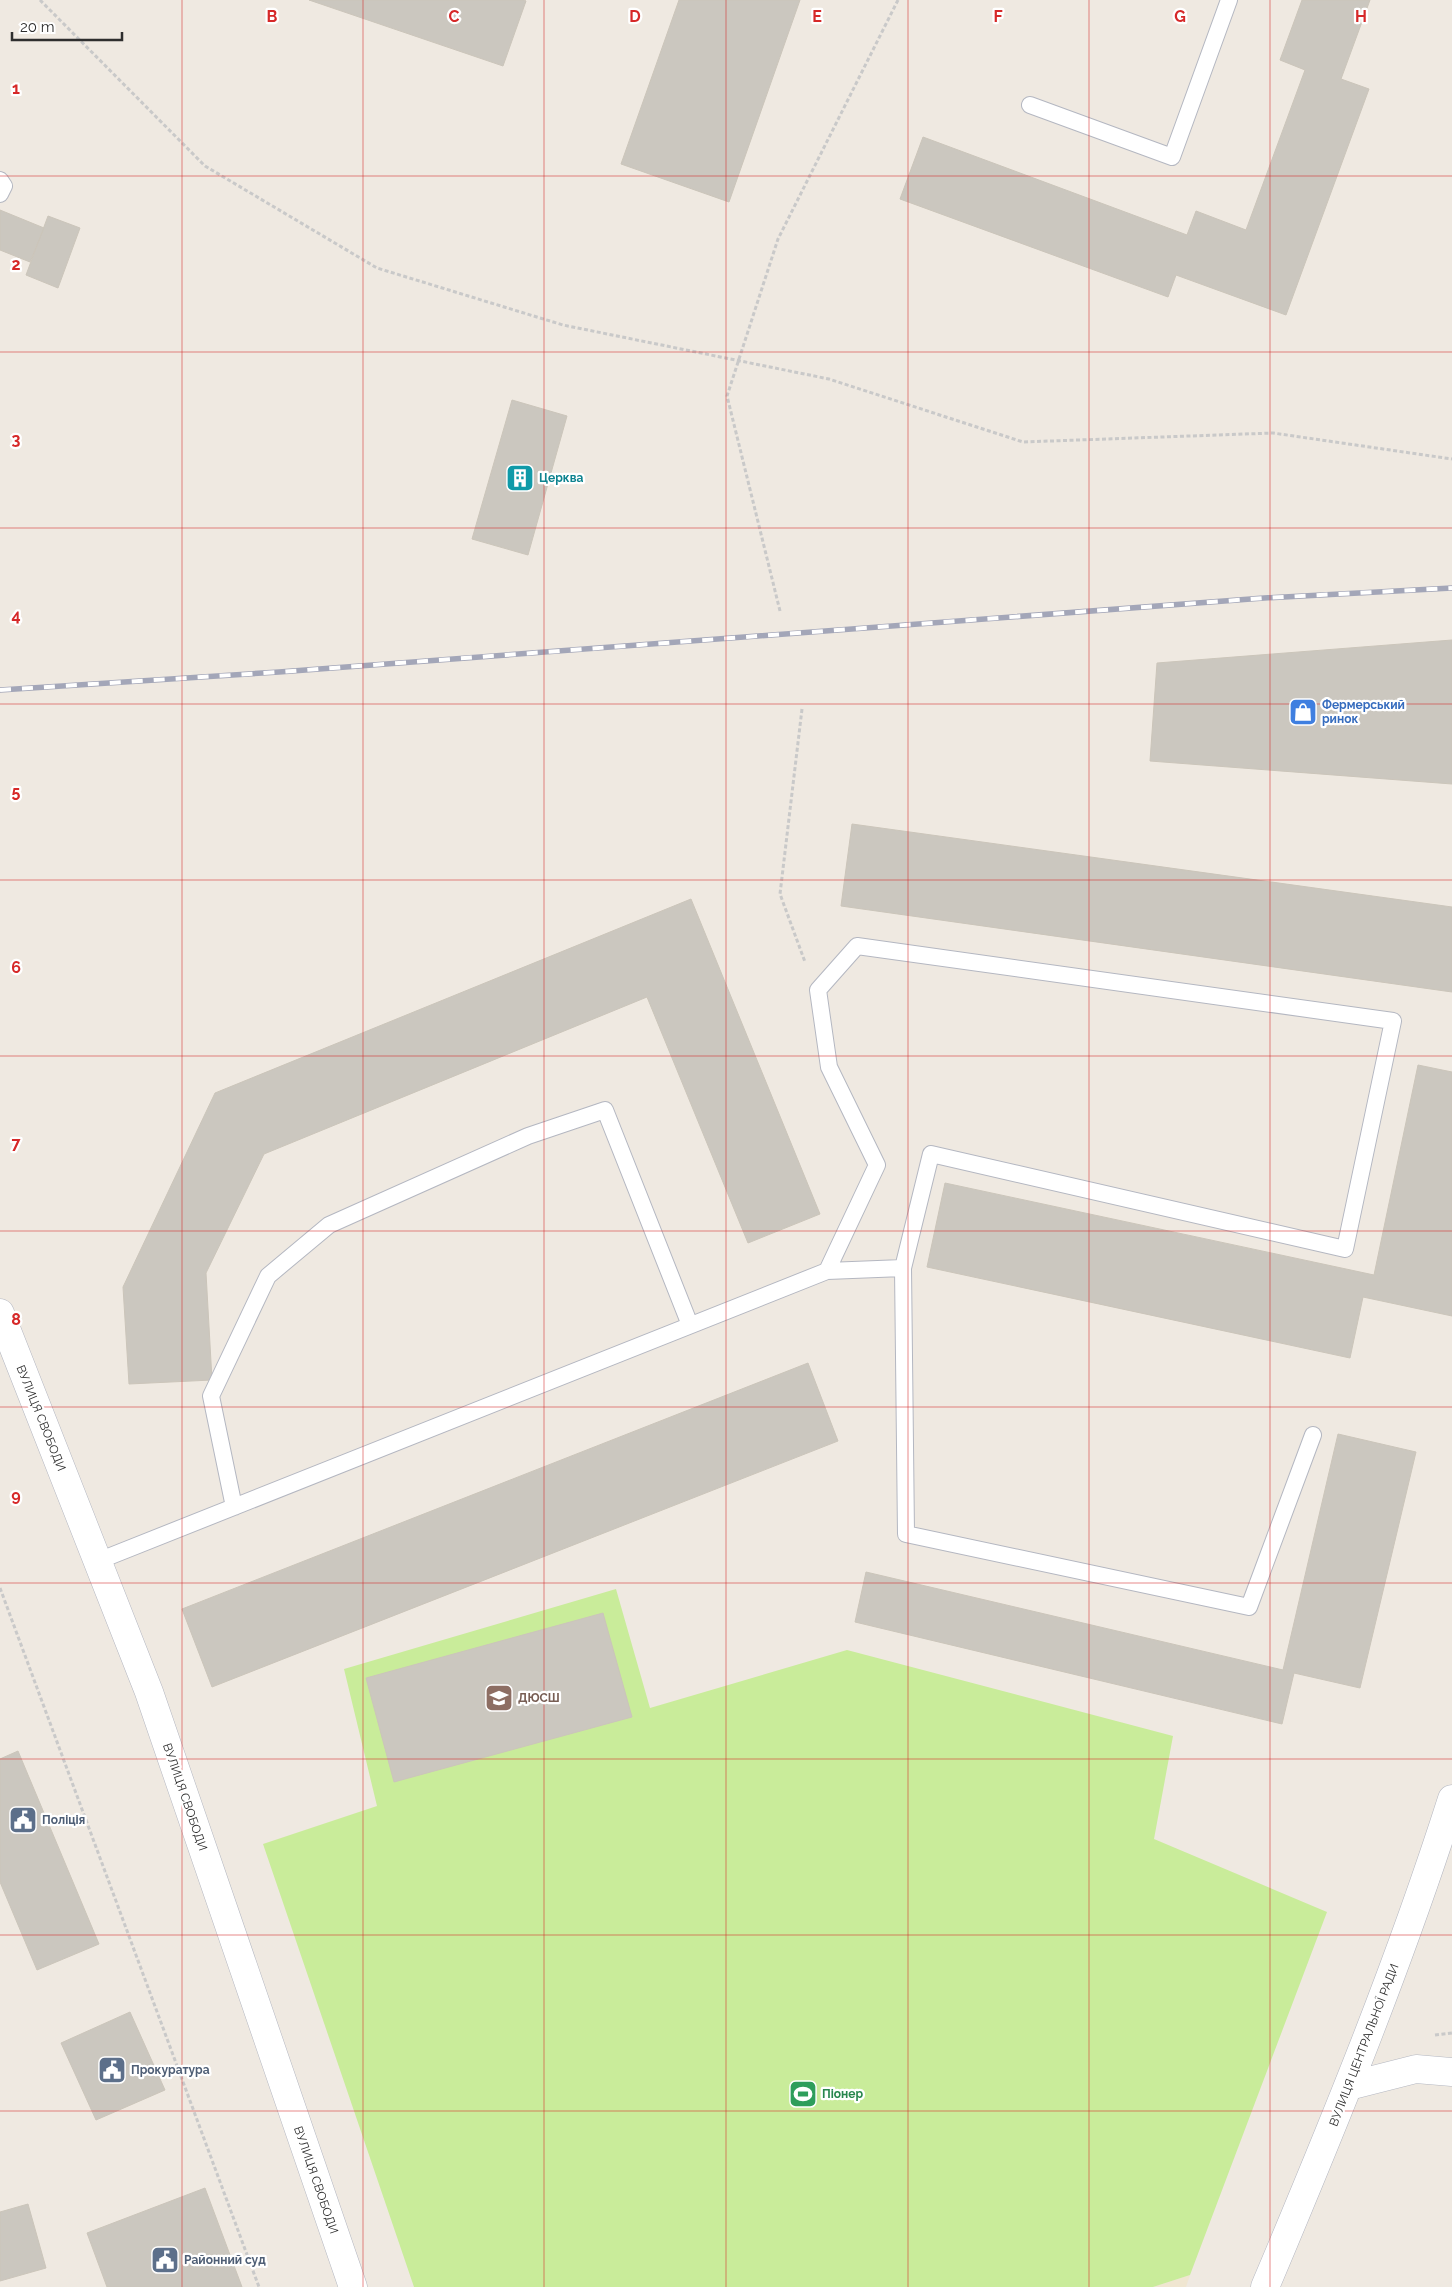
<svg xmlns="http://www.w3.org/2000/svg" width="1452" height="2287" font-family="Raleway,sans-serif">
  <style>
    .education { fill: #f0e6d1 }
    .pitch { fill: #c9ec9a }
    .building { fill: #cbc7bf; stroke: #cbc5ba }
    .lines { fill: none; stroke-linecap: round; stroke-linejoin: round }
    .lane-casing { stroke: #b4b7c1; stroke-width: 18 }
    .street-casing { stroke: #b4b7c1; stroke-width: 29 }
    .secondary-casing { stroke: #b4b7c1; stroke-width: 29 }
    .path { stroke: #c9c9c9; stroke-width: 3; stroke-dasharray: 4 2.5; stroke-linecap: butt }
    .lane { stroke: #fff; stroke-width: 16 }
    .street { stroke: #fff; stroke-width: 28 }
    .secondary { stroke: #fff; stroke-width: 28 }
    .rail-casing { stroke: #a3a6b8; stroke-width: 5.5 }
    .rail { stroke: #fff; stroke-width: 4; stroke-dasharray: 11; stroke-linecap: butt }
    .grid { fill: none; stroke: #d62828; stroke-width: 1; stroke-opacity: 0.55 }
    .labels { text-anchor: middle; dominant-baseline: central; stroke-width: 4.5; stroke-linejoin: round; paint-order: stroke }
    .culture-label { font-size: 12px; font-weight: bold; fill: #0d838f; stroke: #fff; text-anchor: start }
    .shop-label { font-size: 12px; font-weight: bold; fill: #366cbe; stroke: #fff; text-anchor: start }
    .street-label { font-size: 12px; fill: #2e2e2e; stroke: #fff }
    .education-label { font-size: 12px; font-weight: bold; fill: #785e54; stroke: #fff; text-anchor: start }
    .service-label { font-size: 12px; font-weight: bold; fill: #4e5e75; stroke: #fff; text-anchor: start }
    .leisure-label { font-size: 12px; font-weight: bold; fill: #27864d; stroke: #fff; text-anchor: start }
    .grid-label { font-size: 16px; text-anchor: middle; font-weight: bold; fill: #d62828; stroke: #fff; stroke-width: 4.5; stroke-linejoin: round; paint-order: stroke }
  </style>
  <rect width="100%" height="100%" fill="#efe9e1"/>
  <path class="education" d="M1190 2275 1186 2287H1153Z"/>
  <path class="pitch" d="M616 1589 650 1708 847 1650 1173 1736 1154 1839 1327 1912 1190 2275 1153 2287H414L263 1844 377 1806 344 1669Z"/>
  <path class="building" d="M309 0H524L526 1 503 66Z
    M679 0H800L729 202 621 164Z
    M1302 0H1370L1341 79 1369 89 1286 315 1176 275 1168 297 900 199 923 137 1187 235 1196 211 1246 230 1305 70 1280 60Z
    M0 210 44 228 30 262 0 250Z
    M48 216 80 228 58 288 26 275Z
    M512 400 567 416 528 555 472 539Z
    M1452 640V784L1150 761 1157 663Z
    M852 824 1452 907V992L841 906Z
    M691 899 820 1214 748 1243 647 997 264 1154 206 1273 212 1380 129 1384 123 1287 215 1093Z
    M1418 1065 1452 1072V1316L1363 1297 1350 1358 927 1267 945 1183 1374 1275Z
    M808 1363 838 1441 212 1687 182 1609Z
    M1338 1434 1416 1452 1360 1688 1294 1673 1282 1724 855 1622 866 1572 1283 1670Z
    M603 1613 632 1717 394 1782 366 1678Z
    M18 1751 99 1944 37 1970 0 1882V1759Z
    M130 2012 165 2090 96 2120 61 2043Z
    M205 2188 242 2287H107L87 2233Z
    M28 2204 46 2268 0 2281V2212Z"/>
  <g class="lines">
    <defs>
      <path id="lane" d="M1030 105 1172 157 1229 0
        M0 180 4 186 0 194
        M827 1271 877 1165 829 1067 818 990 857 946 1393 1021 1345 1249 931 1154 903 1268
        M234 1507 211 1396 268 1276 329 1225 528 1136 605 1110 690 1325
        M98 1561 827 1271 903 1268 906 1534 1249 1607 1313 1435"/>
      <path id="street" d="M1349 2086 1416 2069 1452 2072
        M1265 2287C1333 2126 1399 1965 1452 1799"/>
      <path id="secondary" d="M0 1313 149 1692 353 2287"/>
    </defs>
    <use href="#lane" class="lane-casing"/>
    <use href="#street" class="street-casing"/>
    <use href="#secondary" class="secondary-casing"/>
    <path class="path" d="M40 0 205 166 377 268 563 325 829 379 1023 442 1273 433 1452 459
      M780 611 727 396 778 239 898 0
      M802 709 780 894 805 962
      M0 1588 259 2287
      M1435 2035 1452 2033"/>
    <use href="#lane" class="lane"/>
    <use href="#street" class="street"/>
    <use href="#secondary" class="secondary"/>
    <defs>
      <path id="rail" d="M0 690 279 672 1264 598 1452 588"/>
    </defs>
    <use href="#rail" class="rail-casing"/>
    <use href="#rail" class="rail"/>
  </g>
  <path class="grid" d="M182 0V2287M363 0V2287M544 0V2287M726 0V2287M908 0V2287M1089 0V2287M1270 0V2287M0 176H1452M0 352H1452M0 528H1452M0 704H1452M0 880H1452M0 1056H1452M0 1231H1452M0 1407H1452M0 1583H1452M0 1759H1452M0 1935H1452M0 2111H1452"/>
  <defs>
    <symbol id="building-square" viewBox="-11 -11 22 22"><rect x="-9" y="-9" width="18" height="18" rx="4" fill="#0f9aa8" stroke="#fff"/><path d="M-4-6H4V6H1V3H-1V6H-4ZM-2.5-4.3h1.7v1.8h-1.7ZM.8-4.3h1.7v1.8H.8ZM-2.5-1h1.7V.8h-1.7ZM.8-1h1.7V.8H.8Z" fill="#fff"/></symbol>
    <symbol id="shop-square" viewBox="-11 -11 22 22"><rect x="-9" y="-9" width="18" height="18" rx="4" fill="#3f7fe0" stroke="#fff"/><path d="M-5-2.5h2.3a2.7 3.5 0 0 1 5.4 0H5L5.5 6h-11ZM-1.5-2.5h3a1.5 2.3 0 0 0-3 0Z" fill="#fff"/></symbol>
    <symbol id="school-square" viewBox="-11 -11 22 22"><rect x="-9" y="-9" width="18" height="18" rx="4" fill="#8d6e63" stroke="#fff"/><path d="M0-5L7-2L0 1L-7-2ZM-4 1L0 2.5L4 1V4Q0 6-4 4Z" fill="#fff"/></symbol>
    <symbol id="civic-square" viewBox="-11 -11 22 22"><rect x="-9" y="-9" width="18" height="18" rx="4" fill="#5c6f8a" stroke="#fff"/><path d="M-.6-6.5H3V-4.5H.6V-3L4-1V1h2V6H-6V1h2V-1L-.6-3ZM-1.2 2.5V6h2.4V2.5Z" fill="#fff"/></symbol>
    <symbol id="stadium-square" viewBox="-11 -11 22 22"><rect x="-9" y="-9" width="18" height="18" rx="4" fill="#2e9e5b" stroke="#fff"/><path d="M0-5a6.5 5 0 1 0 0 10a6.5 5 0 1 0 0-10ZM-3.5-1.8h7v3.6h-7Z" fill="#fff"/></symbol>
  </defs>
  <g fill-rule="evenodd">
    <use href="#building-square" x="504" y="462" width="32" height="32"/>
    <use href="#shop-square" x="1287" y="696" width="32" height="32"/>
    <use href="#school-square" x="483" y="1682" width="32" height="32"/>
    <use href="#civic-square" x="7" y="1804" width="32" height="32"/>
    <use href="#civic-square" x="96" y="2054" width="32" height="32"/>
    <use href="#stadium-square" x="787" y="2078" width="32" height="32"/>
    <use href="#civic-square" x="149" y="2244" width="32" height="32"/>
  </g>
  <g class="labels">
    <g class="culture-label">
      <text x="539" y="478">Церква</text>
    </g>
    <g class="shop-label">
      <text x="1322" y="705">Фермерський<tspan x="1322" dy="14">ринок</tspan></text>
    </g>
    <g class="street-label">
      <text transform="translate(41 1418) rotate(68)">ВУЛИЦЯ СВОБОДИ</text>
      <text transform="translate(185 1797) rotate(71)">ВУЛИЦЯ СВОБОДИ</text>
      <text transform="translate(1364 2045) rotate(-69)">ВУЛИЦЯ ЦЕНТРАЛЬНОЇ РАДИ</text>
      <text transform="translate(316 2180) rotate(71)">ВУЛИЦЯ СВОБОДИ</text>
    </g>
    <g class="education-label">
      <text x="518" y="1698">ДЮСШ</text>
    </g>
    <g class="service-label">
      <text x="42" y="1820">Поліція</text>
      <text x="131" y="2070">Прокуратура</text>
      <text x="184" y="2260">Районний суд</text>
    </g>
    <g class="leisure-label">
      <text x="822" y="2094">Піонер</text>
    </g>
  </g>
  <g class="grid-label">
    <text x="272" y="22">B</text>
    <text x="454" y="22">C</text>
    <text x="635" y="22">D</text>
    <text x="817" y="22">E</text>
    <text x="998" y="22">F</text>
    <text x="1180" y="22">G</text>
    <text x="1361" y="22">H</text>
    <text x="16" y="94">1</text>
    <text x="16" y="270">2</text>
    <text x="16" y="445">3</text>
    <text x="16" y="621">4</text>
    <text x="16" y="797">5</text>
    <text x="16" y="973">6</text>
    <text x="16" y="1149">7</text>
    <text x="16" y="1325">8</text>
    <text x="16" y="1501">9</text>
  </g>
  <path d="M12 32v8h110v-8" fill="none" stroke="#2e2e2e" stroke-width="2.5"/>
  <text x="20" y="32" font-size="15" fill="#2e2e2e" stroke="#ffffff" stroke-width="4" paint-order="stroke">20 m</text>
</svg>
